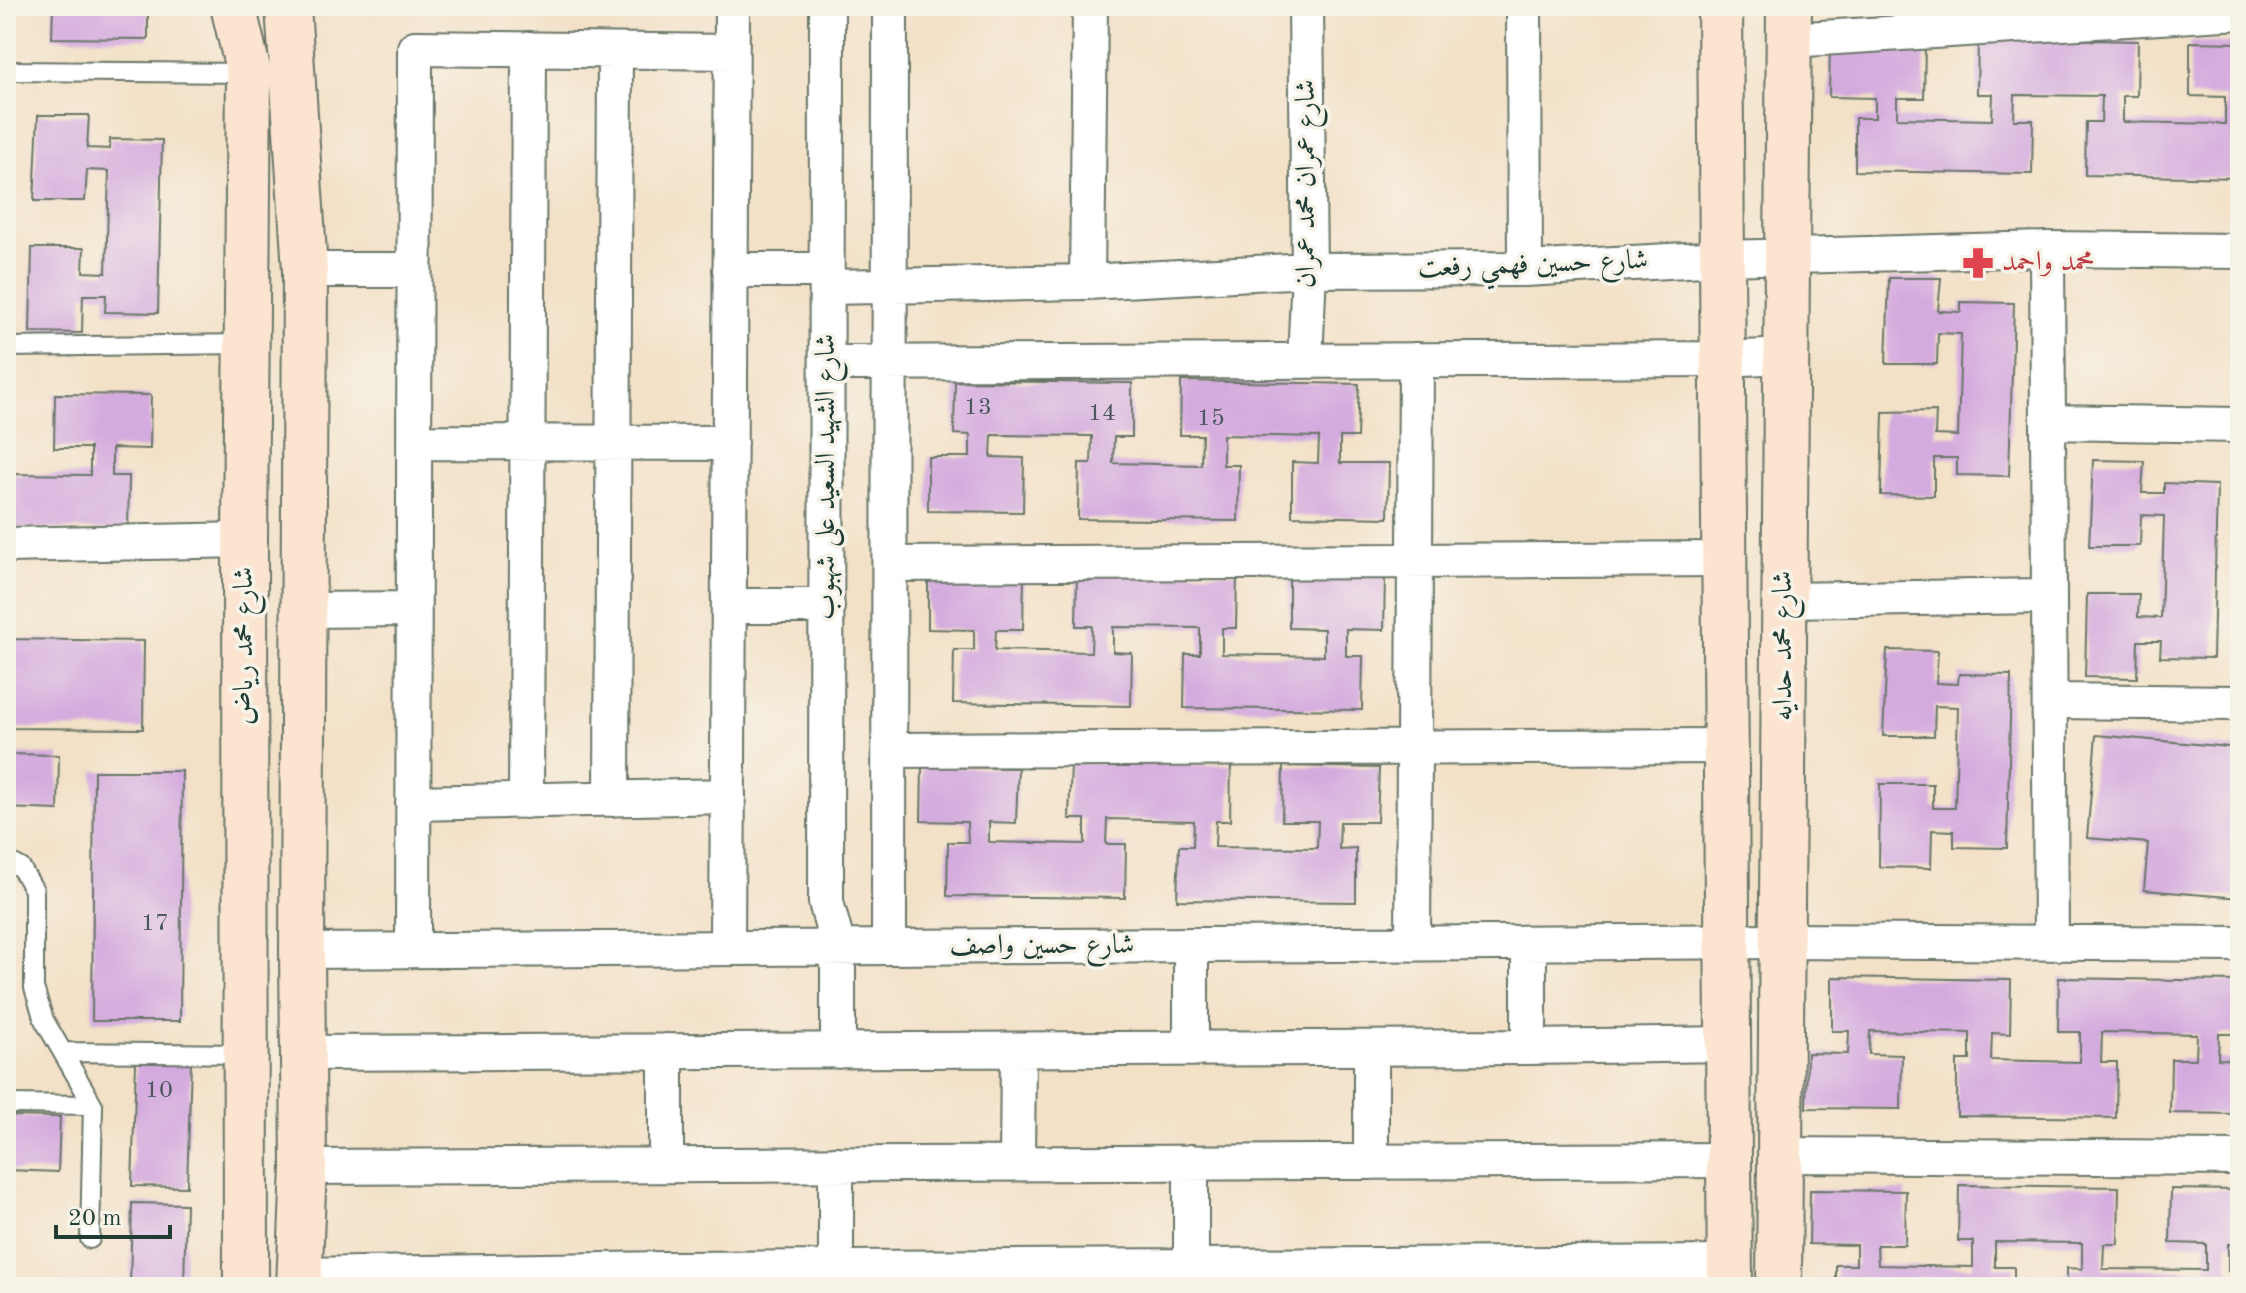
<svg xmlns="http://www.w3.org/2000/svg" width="2246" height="1293" font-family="'Old Standard TT',Amiri,serif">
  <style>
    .building { fill: #d4abde }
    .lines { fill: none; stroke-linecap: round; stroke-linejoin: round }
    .lane-casing { stroke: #697667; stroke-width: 22 }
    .street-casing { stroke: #697667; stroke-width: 38 }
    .secondary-casing { stroke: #697667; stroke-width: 48 }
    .lane { stroke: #fff; stroke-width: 18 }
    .street { stroke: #fff; stroke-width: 34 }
    .secondary { stroke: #fce5d0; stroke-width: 44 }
    .labels { text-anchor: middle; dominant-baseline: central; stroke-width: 7; stroke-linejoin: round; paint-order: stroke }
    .number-label { font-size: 24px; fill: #4c585e }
    .street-label { font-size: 28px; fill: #1f3d34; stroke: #f7f3e8 }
    .health-label { font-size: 28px; fill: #be3a42; stroke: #f7f3e8; text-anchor: start }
  </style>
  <rect width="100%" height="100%" fill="#f7f3e8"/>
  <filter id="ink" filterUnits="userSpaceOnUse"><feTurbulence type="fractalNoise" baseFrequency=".0125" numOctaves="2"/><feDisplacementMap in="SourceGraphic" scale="16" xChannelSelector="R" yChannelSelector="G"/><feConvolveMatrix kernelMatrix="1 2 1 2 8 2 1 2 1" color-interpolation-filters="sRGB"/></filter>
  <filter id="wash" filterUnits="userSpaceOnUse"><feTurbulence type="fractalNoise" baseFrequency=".006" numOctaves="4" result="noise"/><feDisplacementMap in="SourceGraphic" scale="32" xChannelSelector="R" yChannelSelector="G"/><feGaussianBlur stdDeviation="1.8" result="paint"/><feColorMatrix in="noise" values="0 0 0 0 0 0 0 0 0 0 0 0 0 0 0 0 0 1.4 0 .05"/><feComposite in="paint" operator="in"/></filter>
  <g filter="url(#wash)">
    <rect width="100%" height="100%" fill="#f3e1c7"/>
    <g id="blocks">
      <path class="building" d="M53 6H148V39L52 38Z
        M1978 38 2138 41 2137 96H2123V122L2225 124V97L2190 96V42L2240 43V178L2085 175 2086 122H2101L2102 96 2015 95 2014 120H2033L2032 174 1855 171V118H1875V98L1829 97 1830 43 1925 44 1924 98H1897V118L1992 120 1993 94H1977Z
        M38 115H89L87 148 110 149V139L162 140 158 313 105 312 106 295H83L82 333 30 332 32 248H84L83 272 106 273 109 171 87 170 85 201H34Z
        M1889 278H1941L1938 311 1961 312V302L2014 303 2009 476 1957 475V458H1934V496L1881 495 1883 412 1936 411 1935 435 1958 436 1961 334 1938 333 1937 364H1886Z
        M955 381 1132 383V437H1114L1113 463 1201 465 1202 435H1180L1181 381 1359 384 1357 437H1340V463H1389L1388 518 1292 516V462L1318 463 1319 437 1223 435V465H1239L1238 521 1078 519 1079 463H1091L1092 436 992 435 991 457 1024 458 1023 512 928 511V457H970V435L954 434Z
        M55 394 151 395 150 449 112 448V476H129L128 530 6 528V474L90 475V448H54Z
        M2093 460 2144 461 2142 493H2164V483L2217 485 2213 658 2160 657 2161 641H2138L2137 678 2085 677 2087 594H2139L2138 617 2161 618 2164 516 2141 515 2140 546H2089Z
        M1077 570 1237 573 1236 628H1222V654L1324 656V629L1289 628V574L1385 576 1384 630 1346 629V656H1363L1362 710 1184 708 1185 654H1200V628L1113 627V652L1132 653 1131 706 953 703 954 650H974V630L928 629V575L1024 576 1023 630H996L995 650 1091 652 1092 626H1076Z
        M6 639 144 641 143 729 6 728Z
        M1887 650 1938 651 1936 683 1958 684 1959 674 2011 675 2007 848 1954 847V831L1932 830 1931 868 1879 867 1880 784H1933V808H1955L1958 707 1935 706 1934 736H1883Z
        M2096 735 2240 748V898L2144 890 2148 843 2087 838Z
        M6 754 59 755 58 810 6 808Z
        M1071 763 1231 765 1230 821H1216L1215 847 1317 848 1318 821H1282L1283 766 1379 768 1377 822H1340L1339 849 1356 848V902L1177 900 1179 846H1193L1194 821 1107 819 1106 844H1126L1125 898 947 896 948 842H968L967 822 921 821 922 767 1018 768 1016 823 989 822V842L1085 844V819H1069Z
        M94 771H182L180 1021H92Z
        M1832 977 2011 980 2010 1034 1992 1033 1991 1060 2080 1062V1032H2058L2059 978 2237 981 2236 1034H2219L2218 1059 2240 1060V1114L2170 1113 2171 1059H2196L2197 1034 2102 1032 2101 1062H2117L2116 1118 1957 1116V1060H1970V1033L1870 1031 1869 1054 1902 1055 1901 1109 1806 1108 1807 1053 1848 1054 1849 1031H1832Z
        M136 1061 191 1062 187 1187 132 1186Z
        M6 1116 60 1117 58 1172 6 1170Z
        M1959 1185 2119 1187 2118 1244H2104L2103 1269 2206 1270V1244L2170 1243 2171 1189 2240 1190V1244H2228V1271H2240V1287H2067V1268L2082 1269V1243L1995 1242V1267H2014V1287H1836V1265H1856V1245L1809 1244 1810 1190 1906 1191 1905 1245H1877L1878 1265 1973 1267V1241H1958Z
        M132 1203 186 1204 184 1287H130Z"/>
    </g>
  </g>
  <g filter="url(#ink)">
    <use href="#blocks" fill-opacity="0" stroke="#697667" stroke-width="2"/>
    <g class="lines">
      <defs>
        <path id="lane" d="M6 71 249 73
          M6 347 247 344
          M6 860 21 868 34 890V988L44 1020 93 1105 90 1239
          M63 1052 246 1054
          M6 1104 93 1105"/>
        <path id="street" d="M827 6 826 902 838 947V1051
          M1524 6 1525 269
          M1789 40 2240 12
          M2047 249 2051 943
          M305 270H414
          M730 270H827
          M1087 282 1090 6
          M827 287 1087 282 1309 270 1525 269 1722 258 2047 249 2240 251
          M1305 361 1309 270 1306 6
          M827 363 1723 359 1786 356
          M2048 422 2240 425
          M414 442 730 443
          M6 545 245 540
          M890 564 1724 559
          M1784 600 2049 596
          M729 606H827
          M304 610 413 609
          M2050 701 2240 703
          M890 750 1725 746
          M612 799 615 51
          M526 801 529 49
          M413 803 728 796
          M1529 943V1047
          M1413 944 1416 360
          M1191 945V1049
          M727 947 732 6
          M889 947 890 6
          M413 950 415 48 731 52
          M302 951 1782 941 2240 944
          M1371 1048V1162
          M303 1053 1529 1047 1728 1044
          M1780 1155 2240 1158
          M1191 1162V1267
          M1017 1163 1018 1050
          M836 1164V1268
          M666 1165V1051
          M304 1167 1729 1160
          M300 1275 665 1269 1729 1263"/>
        <path id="secondary" d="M233 6 249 73 245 540 246 1287
          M288 6 305 270 302 951 304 1167 299 1287
          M1720 6 1730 1287
          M1779 1287 1789 6"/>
      </defs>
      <use href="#lane" class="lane-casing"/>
      <use href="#street" class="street-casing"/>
      <use href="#secondary" class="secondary-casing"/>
      <use href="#lane" class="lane"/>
      <use href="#street" class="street"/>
      <use href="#secondary" class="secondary"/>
    </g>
  </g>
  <defs>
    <symbol id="pharmacy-bare" viewBox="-9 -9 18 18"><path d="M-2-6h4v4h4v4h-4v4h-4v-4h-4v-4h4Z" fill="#e0444e" stroke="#f7f3e8" stroke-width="2.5" paint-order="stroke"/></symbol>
  </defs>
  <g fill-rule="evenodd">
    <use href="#pharmacy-bare" x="1956" y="241" width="44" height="44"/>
  </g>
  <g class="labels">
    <g class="number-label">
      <text x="978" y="408">13</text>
      <text x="1102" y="414">14</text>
      <text x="1211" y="419">15</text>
      <text x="155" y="924">17</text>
      <text x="159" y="1091">10</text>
    </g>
    <g class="street-label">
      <text transform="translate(1307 184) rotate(-90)">شارع عمران محمد عمران</text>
      <text transform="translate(1533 265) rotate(-2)">شارع حسين فهمي رفعت</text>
      <text transform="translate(827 477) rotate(-90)">شارع الشهيد السعيد على شهبوب</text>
      <text transform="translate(245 646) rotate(-90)">شارع محمد رياض</text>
      <text transform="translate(1784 646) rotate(-90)">شارع محمد حدايه</text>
      <text x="1042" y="946">شارع حسين واصف</text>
    </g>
    <g class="health-label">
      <text x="2002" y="263">محمد واحمد</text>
    </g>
  </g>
  <rect width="2246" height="1293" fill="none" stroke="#f7f3e8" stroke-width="32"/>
  <path d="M56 1225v12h114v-12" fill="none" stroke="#1f3d34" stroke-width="4"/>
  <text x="68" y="1225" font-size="24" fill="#1f3d34" stroke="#f7f3e8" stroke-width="6" paint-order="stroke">20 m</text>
</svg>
